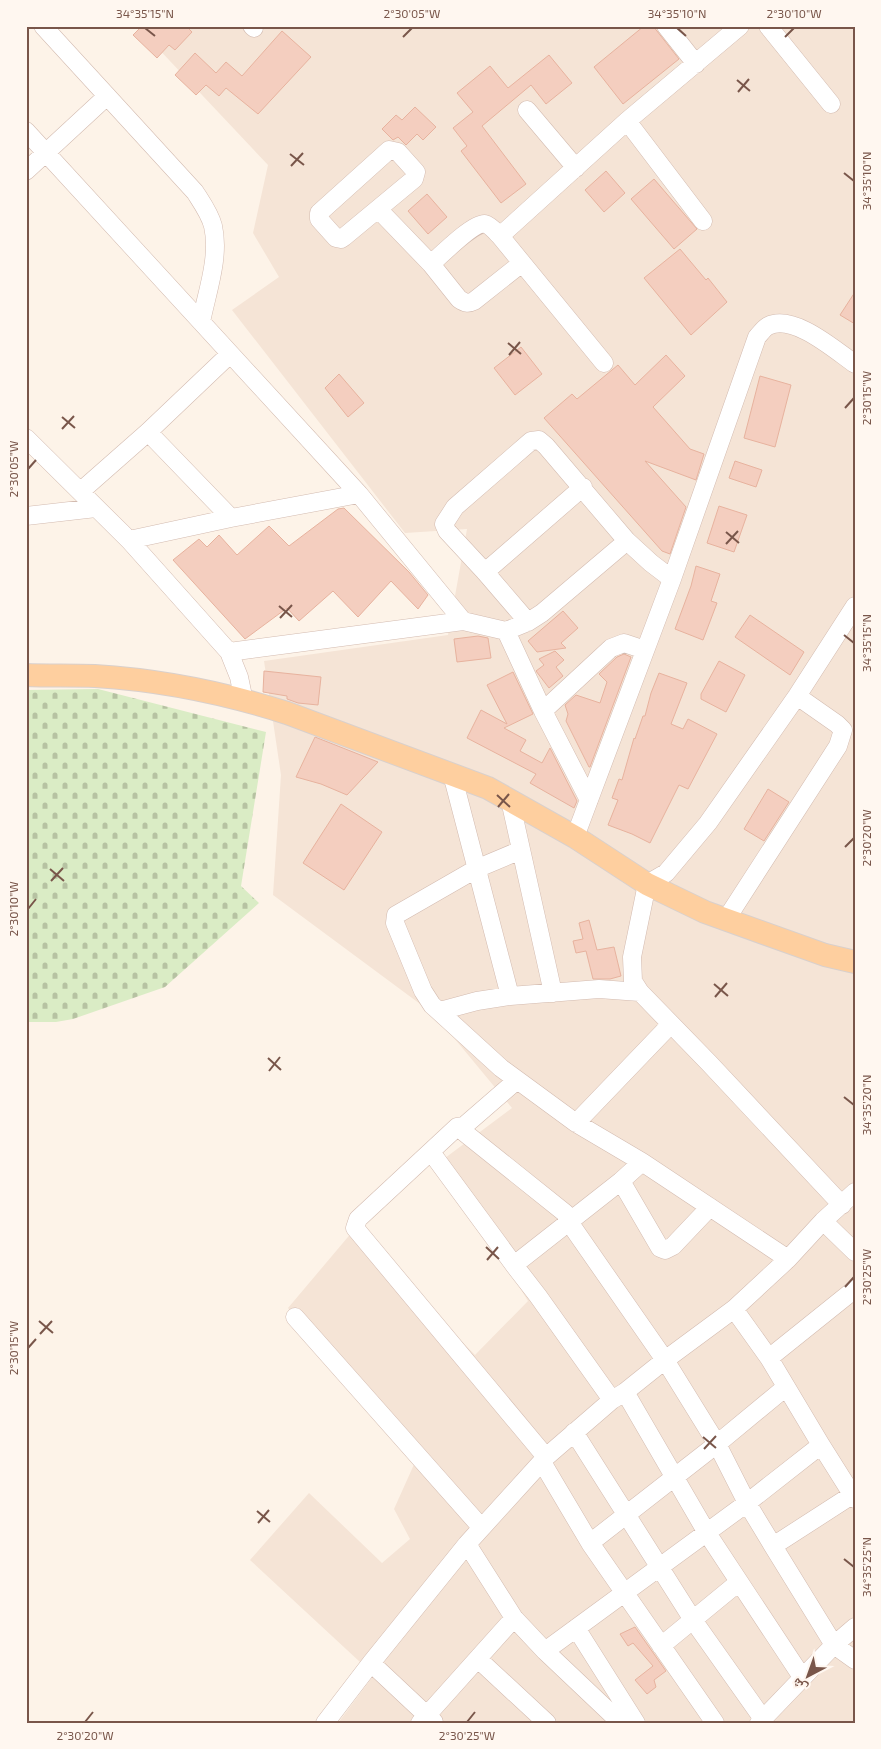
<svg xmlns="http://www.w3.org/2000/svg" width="881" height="1749" font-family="'Exo 2','Noto Naskh Arabic',sans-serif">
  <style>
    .residential { fill: #f5e4d6 }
    .cemetery { fill: url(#cemetery-stones) }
    .building { fill: #f4cebf; stroke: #e7b29e }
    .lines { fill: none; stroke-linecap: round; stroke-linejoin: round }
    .minor-casing { stroke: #d3bbb0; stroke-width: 19 }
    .major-casing { stroke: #d9d0cc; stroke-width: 24 }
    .minor { stroke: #fff; stroke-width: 18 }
    .major { stroke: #fecf9f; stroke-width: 22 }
    .ticks { fill: none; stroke: #79564a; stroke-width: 2 }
    .neatline { fill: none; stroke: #79564a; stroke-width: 2 }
    .ticks-label { font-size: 12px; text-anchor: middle; fill: #79564a }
  </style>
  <defs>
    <pattern id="cemetery-stones" width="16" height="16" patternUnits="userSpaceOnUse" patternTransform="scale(1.25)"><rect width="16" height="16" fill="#daecc5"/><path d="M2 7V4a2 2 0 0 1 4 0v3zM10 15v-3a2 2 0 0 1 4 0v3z" fill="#b6c2a2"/></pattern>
  </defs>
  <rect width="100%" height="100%" fill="#fdf3e8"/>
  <path class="residential" d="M137 26H855V1723H338L374 1675 250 1560 309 1493 382 1563 410 1539 394 1509 416 1460 288 1308 353 1231 475 1355 528 1301 441 1161 512 1108 435 1015 273 895 281 775 264 661 448 635 467 529 405 533 232 310 279 277 253 233 268 165Z"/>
  <path class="cemetery" d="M98 689 266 732 241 886 259 903 165 987 73 1019 56 1022H26V690Z"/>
  <path class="building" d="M142 26H186L192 32 175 50 169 45 157 58 133 35Z
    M644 26H653L679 59 623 104 594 67Z
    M282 31 311 57 258 114 226 88 219 96 206 85 196 95 175 75 195 53 216 73 226 62 242 76Z
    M549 55 572 83 546 104 531 85 482 126 526 184 501 203 461 151 467 146 453 128 473 112 457 93 490 66 508 88Z
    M415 107 436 127 423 140 417 134 406 145 398 137 393 140 382 129 396 115 402 120Z
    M606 171 625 193 604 212 585 190Z
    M654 179 697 229 674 249 631 199Z
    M427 194 447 217 428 234 408 211Z
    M680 249 706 280 708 278 727 302 691 335 644 278Z
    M855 292V324L840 315Z
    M521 347 542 374 515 395 494 368Z
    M666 355 685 376 653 407 690 449 704 454 696 480 645 461 686 507 670 554 662 551 544 418 572 394 577 399 618 365 635 385Z
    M339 374 364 403 348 417 325 388Z
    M760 376 791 385 775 447 744 438Z
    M735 461 762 470 756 487 729 478Z
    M719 506 747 515 734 552 707 543Z
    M344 508 409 572 428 595 418 609 391 581 358 617 333 591 299 621 287 608 245 639 173 560 199 539 207 547 219 535 237 555 269 526 289 546 338 509Z
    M696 566 720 574 711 601 717 603 703 640 675 629 691 586Z
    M563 611 578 628 561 643 566 648 537 652 528 641Z
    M750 615 804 652 790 675 735 637Z
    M478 636 488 638 491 658 457 662 454 639Z
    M555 651 564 660 556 667 563 676 549 688 536 671 544 665 539 659Z
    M624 654 631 657 590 767H589L566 721 568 714 565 705 576 695 600 703 607 682 599 674 617 657Z
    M719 661 745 675 726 712 701 699V694Z
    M264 671 321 677 318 705 298 703 287 699V696L263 692Z
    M513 672 533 714 504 728 526 740 520 751 542 763 550 748 577 801 574 808 530 783 536 774 467 738 481 710 507 724 487 685Z
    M659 673 687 683 671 724 683 729 688 719 717 734 688 789 679 785 650 843 632 834 608 825 618 800 612 798 619 779 622 780 634 738 635 739 643 716H645L651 693Z
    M315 737 358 754 378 762 347 795 321 784 296 777Z
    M768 789 789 802 764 841 744 829Z
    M341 804 382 832 344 890 303 863Z
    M589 920 597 950 614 947 621 976 610 979H593L586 951 576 953 573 941 583 939 579 923Z
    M635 1627 666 1671 654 1680 656 1687 647 1694 635 1680 653 1666 633 1643 628 1646 620 1634Z"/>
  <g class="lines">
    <defs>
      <path id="minor" d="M43 26 195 192C202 203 210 214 213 226 220 257 207 292 201 322
        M252 26 254 28
        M666 26 696 64
        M768 26 831 104
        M527 110 576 168
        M627 121 703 221
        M26 131 359 494 463 621
        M389 150 398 152 416 172 414 179 344 237 341 239 336 238 319 219V213Z
        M26 171 106 97
        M378 209 431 264 459 299C465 303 468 304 474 301L522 263
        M500 236 627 121 740 26
        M431 264C440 256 474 222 485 224 490 225 496 232 500 236L604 363
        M148 432 231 518
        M26 438 129 540 229 652 239 677 244 701
        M81 491 148 432 230 354
        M26 516 96 508
        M129 540 231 518 359 494
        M485 572 583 487
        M528 622 485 572 447 531 444 524 455 507 531 441 539 440 546 446 627 541 651 563 672 579
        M506 631 543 711 589 800
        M229 652 463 621 506 631 528 622 542 613 627 541
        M543 711 611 648 624 643 645 650
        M452 774 510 996
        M510 800 553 993
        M575 837 672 579 757 337C760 334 764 328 768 326 793 313 835 350 855 364
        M521 850 476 869 396 915 395 923 423 991 432 1005 501 1068 576 1123 642 1162 788 1259
        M727 918 838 746 843 730 837 724 797 696
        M440 1011 477 1001 510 996 599 989 640 992
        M517 1080 464 1126 463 1129 465 1133 565 1213 569 1222 665 1360 717 1444 747 1503 773 1546 834 1645 855 1660
        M576 1123 671 1024
        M464 1126 457 1127 358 1219 355 1228 546 1457
        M431 1152 514 1265
        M621 1181 660 1248 665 1250 673 1246 710 1207
        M842 1205 709 1063 640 992 633 981 632 957 647 884 666 873 708 823 797 696 855 606
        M823 1221 855 1252
        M295 1317 481 1527
        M769 1358 855 1289
        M625 1392 707 1533 802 1677
        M612 1400 538 1296 514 1265 621 1181 642 1162
        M574 1432 693 1620 763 1719
        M821 1445 855 1499
        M542 1462 590 1543 715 1723
        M590 1543 717 1444 786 1387
        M467 1544 514 1618 545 1651 621 1723
        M773 1546 852 1495
        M576 1628 636 1723
        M661 1646 739 1582
        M545 1651 747 1503 821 1445 769 1358 734 1309
        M478 1659 547 1723
        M371 1663 434 1722
        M325 1723 371 1663 467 1544 546 1457 612 1400 625 1392 665 1360 734 1309 788 1259 823 1221 855 1192
        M420 1723 514 1618
        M759 1723 834 1645 855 1627"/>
      <path id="major" d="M26 675C49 676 72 675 95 676 160 680 225 693 287 713L488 788 575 837 647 884 705 912 825 955 855 962"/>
    </defs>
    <use href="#minor" class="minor-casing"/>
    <use href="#major" class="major-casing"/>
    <use href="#minor" class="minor"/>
    <use href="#major" class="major"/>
  </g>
  <path class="ticks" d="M145 28 155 36M677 28 686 36M403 37 412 28M785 37 794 28M737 80 750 91M738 92 749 79M290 154 304 165M291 166 303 153M844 173 854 181M508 343 521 354M509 355 520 342M845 408 854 398M62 417 75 428M62 429 74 416M28 469 36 460M726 532 739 543M726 544 738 531M279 606 292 617M280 618 292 605M844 635 854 643M497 795 510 807M498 807 509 794M845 847 854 838M50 869 64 881M51 881 63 868M28 909 36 899M714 984 728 996M715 997 727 983M268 1058 281 1070M269 1071 280 1057M844 1097 854 1105M486 1247 499 1259M487 1260 498 1247M845 1287 854 1277M39 1321 53 1333M40 1334 52 1321M28 1348 36 1339M703 1437 716 1448M704 1449 716 1436M257 1511 270 1522M258 1523 269 1510M844 1559 854 1567M85 1722 93 1712M467 1722 475 1712"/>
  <rect width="881" height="1749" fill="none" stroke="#fff7f0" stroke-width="55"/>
  <g transform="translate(808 1676) rotate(221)" stroke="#fff7f0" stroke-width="4" paint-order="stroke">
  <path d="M0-4L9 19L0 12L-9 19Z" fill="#79564a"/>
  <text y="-8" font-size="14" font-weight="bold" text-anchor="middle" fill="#79564a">ش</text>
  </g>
  <rect x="28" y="28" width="826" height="1694" class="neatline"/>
  <g class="ticks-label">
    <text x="145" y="18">34°35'15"N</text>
    <text x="412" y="18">2°30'05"W</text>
    <text x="677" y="18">34°35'10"N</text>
    <text x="794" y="18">2°30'10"W</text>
    <text transform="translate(867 181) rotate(-90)" y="4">34°35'10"N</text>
    <text transform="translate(867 398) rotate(-90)" y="4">2°30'15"W</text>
    <text transform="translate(14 469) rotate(-90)" y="4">2°30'05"W</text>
    <text transform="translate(867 643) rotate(-90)" y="4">34°35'15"N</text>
    <text transform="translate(867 838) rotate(-90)" y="4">2°30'20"W</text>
    <text transform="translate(14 909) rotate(-90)" y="4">2°30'10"W</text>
    <text transform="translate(867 1105) rotate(-90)" y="4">34°35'20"N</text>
    <text transform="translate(867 1277) rotate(-90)" y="4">2°30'25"W</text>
    <text transform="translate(14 1348) rotate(-90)" y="4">2°30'15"W</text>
    <text transform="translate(867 1567) rotate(-90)" y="4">34°35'25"N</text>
    <text x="85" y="1740">2°30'20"W</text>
    <text x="467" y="1740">2°30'25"W</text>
  </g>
</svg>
